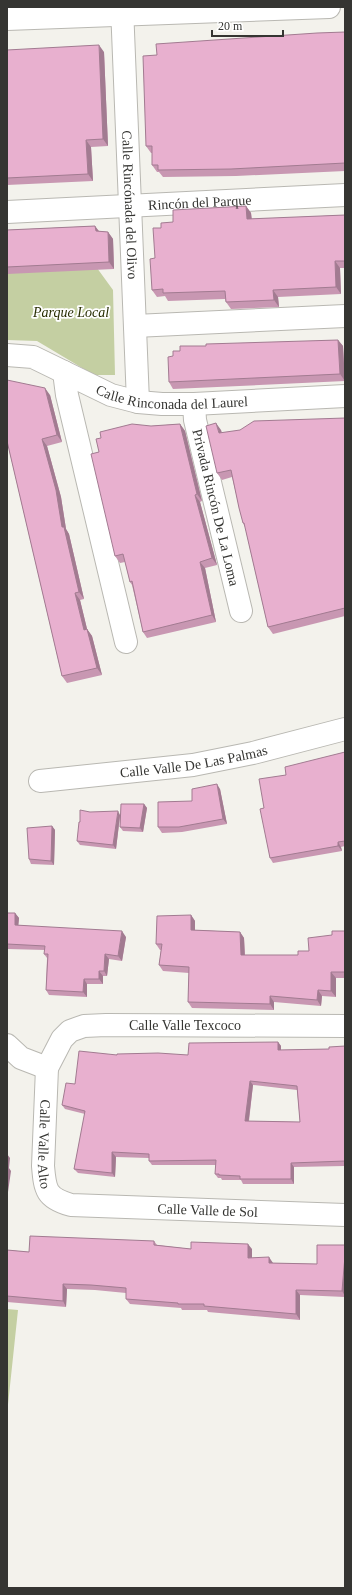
<svg xmlns="http://www.w3.org/2000/svg" width="352" height="1595" font-family="Georgia,serif">
  <style>
    .green { fill: #c4cfa2 }
    .lines { fill: none; stroke-linecap: round; stroke-linejoin: round }
    .minor-casing { stroke: #b9b8b2; stroke-width: 24 }
    .minor { stroke: #fff; stroke-width: 22 }
    .wall { fill: #c897b2; fill-rule: evenodd }
    .shaded-wall { fill: #a27b91 }
    .building { fill: #e8b0cf; stroke: #a27b91; fill-rule: evenodd }
    .labels { text-anchor: middle; dominant-baseline: central; stroke-width: 3.5; stroke-linejoin: round; paint-order: stroke }
    .street-label { font-size: 14px; fill: #353532; stroke: #fff }
    .park-label { font-size: 14px; font-style: italic; fill: #282e03; stroke: #fff }
  </style>
  <rect width="100%" height="100%" fill="#f3f2ec"/>
  <path class="green" d="M97 268 113 290 115 375H94L37 341 7 340V272Z
    M7 1309 18 1310 7 1414Z"/>
  <g class="lines">
    <defs>
      <g id="minor">
        <path id="s1" d="M122 7 138 402"/>
        <path d="M7 19 329 7"/>
        <path id="s2" d="M7 212 345 195"/>
        <path d="M135 326 345 316"/>
        <path id="s3" d="M7 355 33 357 111 395 138 402 162 404H194L345 396"/>
        <path d="M64 372 67 395 126 642"/>
        <path id="s4" d="M194 404 195 420 241 611"/>
        <path id="s5" d="M40 781 193 765 253 753 345 729"/>
        <path id="s6" d="M345 1026 106 1025 84 1026 70 1031 62 1039 47 1068 43 1166C45 1190 46 1198 71 1205L345 1215"/>
        <path d="M7 1045 21 1058 47 1068"/>
      </g>
    </defs>
    <use href="#minor" class="minor-casing"/>
    <use href="#minor" class="minor"/>
  </g>
  <path class="wall" d="M345 32V171L236 176 163 177 159 172H157L152 165V153H151L146 146 157 55Z
    M7 50 104 52 108 146 91 147 93 181 7 185Z
    M246 206 251 213 252 219 345 215V268H340L341 294 278 297 279 307 231 309 226 302 225 299 168 301 165 296 157 297 152 290 155 258 161 228 173 222Z
    M95 226 99 231 108 232 113 239 114 269 7 274V230Z
    M338 340 343 346 345 381 173 389 169 382 173 356 180 351 206 346Z
    M50 395 62 442 47 446 61 497 66 529 69 534 84 599 80 600 87 629 92 636 102 675 67 683 62 676 7 441Z
    M345 418V616L273 634 268 627 245 527 243 523 232 477 222 480 217 473 221 430 222 433Z
    M180 424 185 431 202 501 200 502 217 565 205 568 216 622 147 638 143 632 132 585 130 582 125 562 120 563 115 556 99 452 151 426Z
    M345 752V846L341 847 342 851 273 863 270 858 264 808 286 775Z
    M220 789 227 824 182 832 162 833 158 827Z
    M144 804 147 808 143 832 123 831 120 827V817L116 849 80 845 77 841 120 815Z
    M52 826 55 830 54 865 31 864 29 859Z
    M7 913H15L19 918 18 925 126 937 122 961 109 959 107 976H103V984H87V997L49 995 46 990 47 958 44 954 45 950 7 949Z
    M191 915 195 921V930L240 932 244 938 245 955H298L309 951 332 935 345 931V978H336V997L322 996 321 1006 274 1002V1010L192 1008 188 1002 189 973 163 971 159 965 161 950H160L156 944Z
    M278 1042 281 1046V1050L329 1049 345 1046V1166L294 1167V1184H243L241 1180H222L221 1178H218L215 1174 216 1165H152L149 1161V1158L116 1157 115 1177 78 1173 74 1169 85 1114 65 1109 62 1105 75 1084 117 1055H188ZM253 1085 297 1090 300 1122 249 1121Z
    M154 1241 157 1245 191 1249H252V1258L273 1263 317 1264 345 1245V1297L300 1295V1320L208 1312 207 1310H182L181 1308 130 1304 126 1299V1293L95 1290 67 1289 66 1307 7 1302V1250L29 1252Z"/>
  <path class="shaded-wall" d="M99 45 104 52 108 146 103 139Z
    M86 140 91 147 93 181 88 174Z
    M246 206 251 213 252 226 247 219Z
    M95 226 100 233 96 231Z
    M108 232 113 239 114 269 109 262Z
    M335 261 340 268 341 294 336 287Z
    M273 290 278 297 279 307 274 300Z
    M338 340 343 346 345 381 340 374Z
    M45 388 50 395 62 442 57 435Z
    M216 423 221 430 223 440 219 433Z
    M180 424 185 431 202 501 197 494Z
    M42 439 47 446 61 497 66 529 69 534 84 599 79 592 62 527Z
    M195 495 200 502 217 565 212 558Z
    M200 562 205 568 216 622 212 615Z
    M75 593 80 600 89 637 84 630Z
    M87 629 92 636 102 675 97 668Z
    M217 784 220 789 227 824 223 819Z
    M144 804 147 808 143 832 140 828Z
    M118 811 120 815 116 849 113 845Z
    M52 826 55 830 54 865 51 861Z
    M338 842 341 847 342 851 338 846Z
    M15 913 19 918 18 930 15 925Z
    M191 915 195 921V936L191 930Z
    M122 931 126 937 122 961 118 956Z
    M240 932 244 938 245 961 241 955Z
    M105 954 109 959 107 976 104 971Z
    M99 971 103 976V984L99 979Z
    M331 972 336 978V997L331 991Z
    M84 979 87 984V997L83 992Z
    M318 990 322 996 321 1006 317 1000Z
    M270 996 274 1002V1010L270 1004Z
    M278 1042 281 1046V1055L278 1050Z
    M250 1081 253 1085 248 1126 245 1121Z
    M112 1152 116 1157 115 1177 112 1173Z
    M7 1154 10 1158 9 1168 11 1171 8 1192 7 1190Z
    M291 1163 294 1167V1184L291 1179Z
    M248 1244 252 1249V1264L248 1258Z
    M345 1256V1296L342 1291Z
    M269 1257 273 1263H269Z
    M63 1284 67 1289 66 1307 63 1301Z
    M296 1290 300 1295V1320L296 1314Z"/>
  <path class="building" d="M345 32V163L231 169 158 170V165H152V146H146L143 56 157 55 156 44 317 33Z
    M99 45 103 139 86 140 88 174 7 178V50Z
    M246 206 247 219 345 215V261H335L336 287 273 290 274 300 226 302 225 291 163 293V289L152 290 150 259 155 258 153 228H161V223L173 222V210Z
    M95 226 96 231 108 232 109 262 7 267V230Z
    M338 340 340 374 169 382 168 357 173 356V351H180V346H206V344Z
    M7 380 45 388 57 435 42 439 56 490 62 527H64L79 592 75 593 84 630 87 629 97 668 62 676 7 441Z
    M345 418V608L268 627 244 523H243L239 508 231 470 217 473 206 426 216 423 219 433 240 430 254 421Z
    M132 424 151 426 180 424 197 494 195 495 212 558 200 562 212 615 143 632 132 581 130 582 123 554 115 556 91 454 99 452 96 439 101 438 100 432Z
    M345 752V841L338 842V846L270 858 260 809 264 808 259 779 286 775 285 767Z
    M217 784 223 819 179 827H158V802L192 801V789Z
    M121 804H144L140 828 120 827Z
    M80 810 90 812 118 811 113 845 77 841 79 822H80Z
    M52 826 51 861 29 859 27 828Z
    M7 913H15V925L122 931 118 956 105 954 104 971H99V979H84L83 992 46 990 48 954H44L45 946 7 944Z
    M191 915V930L240 932 241 955H298V951H309L308 938 332 935V931H345V972H331V991L318 990 317 1000 270 996V1004L188 1002 189 967 159 965 162 944H156L157 916Z
    M278 1042V1050L329 1049V1047L345 1046V1161L291 1163V1179H240V1176L219 1175V1174H215L216 1160 149 1161V1154L112 1152V1173L74 1169 85 1111 62 1105 66 1083 75 1084 79 1051 117 1055V1054L158 1053 188 1055 189 1043ZM250 1081 297 1086 300 1122 245 1121Z
    M30 1236 154 1241V1245L191 1249V1242L248 1244V1258L269 1257V1263L317 1264V1245H345V1256L342 1291 296 1290V1314L204 1306V1304H178V1303L126 1299V1288L91 1285 63 1284V1301L7 1296V1250L29 1252Z"/>
  <g class="labels">
    <g class="street-label">
      <text stroke="none"><textPath href="#s2" startOffset="193">Rincón del Parque</textPath></text>
      <text stroke="none"><textPath href="#s1" startOffset="198">Calle Rincónada del Olivo</textPath></text>
      <text stroke="none"><textPath href="#s3" startOffset="174">Calle Rinconada del Laurel</textPath></text>
      <text stroke="none"><textPath href="#s4" startOffset="106">Privada Rincón De La Loma</textPath></text>
      <text stroke="none"><textPath href="#s5" startOffset="155">Calle Valle De Las Palmas</textPath></text>
      <text x="185" y="1025">Calle Valle Texcoco</text>
      <text stroke="none"><textPath href="#s6" startOffset="396">Calle Valle Alto</textPath></text>
      <text stroke="none"><textPath href="#s6" startOffset="608">Calle Valle de Sol</textPath></text>
    </g>
    <g class="park-label">
      <text x="71" y="312">Parque Local</text>
    </g>
  </g>
  <rect width="352" height="1595" fill="none" stroke="#353532" stroke-width="16"/>
  <path d="M212 30v6h71v-6" fill="none" stroke="#353532" stroke-width="2"/>
  <text x="218" y="30" font-size="12" fill="#353532" stroke="#ffffff" stroke-width="3" paint-order="stroke">20 m</text>
</svg>
